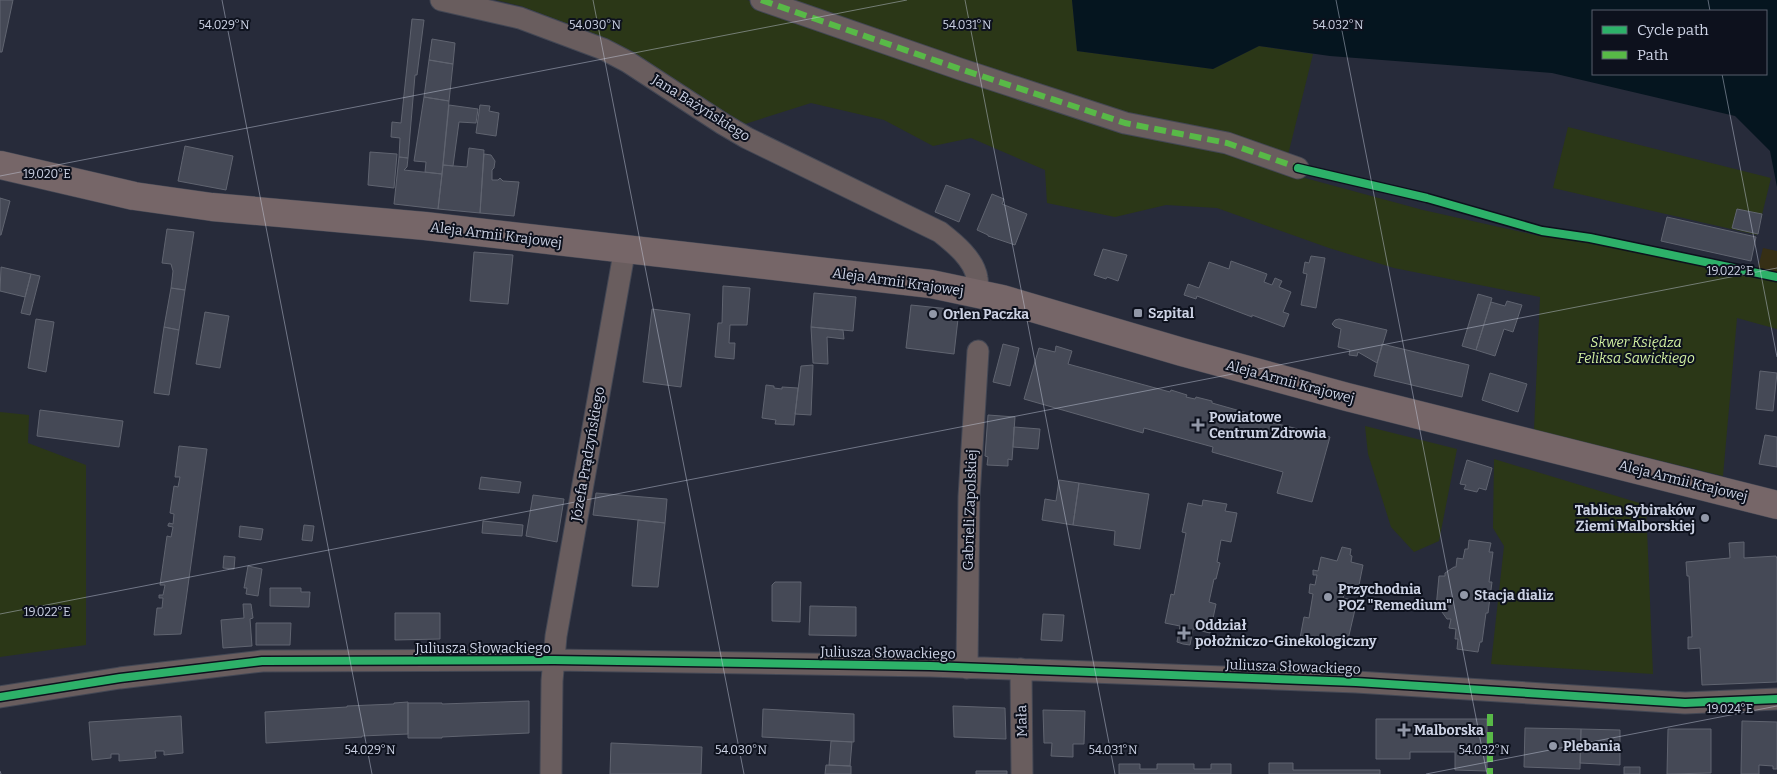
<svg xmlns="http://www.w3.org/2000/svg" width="1777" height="774" font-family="Bitter,serif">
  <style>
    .green { fill: #2b3717 }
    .sand { fill: #362f15 }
    .water { fill: #05151f; fill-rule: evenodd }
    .building { fill: #454956; stroke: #606470 }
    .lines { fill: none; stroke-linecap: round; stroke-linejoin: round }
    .minor-casing { stroke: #434754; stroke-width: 23 }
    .major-casing { stroke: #434754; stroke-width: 29 }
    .minor { stroke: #695d5e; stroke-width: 21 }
    .major { stroke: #766668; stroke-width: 28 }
    .quiet { stroke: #58b947; stroke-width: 6; stroke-dasharray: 12 6; stroke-linecap: butt }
    .cycleway-casing { stroke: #0d111d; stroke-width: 11 }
    .cycleway { stroke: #2db169; stroke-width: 8 }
    .ticks { fill: none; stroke: #ccd2e4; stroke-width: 1; stroke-opacity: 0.45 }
    .poi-dot { fill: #9298a8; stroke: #0d111d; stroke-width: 2 }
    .labels { text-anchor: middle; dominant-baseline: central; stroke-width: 4; stroke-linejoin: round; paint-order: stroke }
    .street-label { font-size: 14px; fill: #ccd2e4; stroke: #0d111d }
    .poi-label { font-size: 14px; font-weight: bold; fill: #ccd2e4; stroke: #0d111d; text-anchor: start }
    .park-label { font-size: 14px; font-style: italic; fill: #d0eea0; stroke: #0d111d }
    .ticks-label { font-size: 12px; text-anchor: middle; fill: #ccd2e4; stroke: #0d111d; stroke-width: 4; stroke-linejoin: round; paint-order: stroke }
  </style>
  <rect width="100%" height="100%" fill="#272b3a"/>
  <path class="green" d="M496 0H747L834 31 1227 149 1294 175 1423 210 1540 236 1542 231 1743 271 1777 279V329L1737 318 1723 476 1534 430 1540 297 1394 268 1329 248 1217 208 1166 205 1115 217 1047 203 1045 170 971 138 933 146 884 120 811 103 745 124 606 38 521 6Z
    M778 0H1072L1077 51 1213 69 1259 46 1313 54 1288 155 1127 117Z
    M1568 127 1771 178 1757 235 1553 188Z
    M0 412 29 415 28 443 86 465V645L0 657Z
    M1365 426 1457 449 1439 541 1414 552 1391 527 1368 454Z
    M1494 459 1646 505 1653 674 1491 664 1504 546 1493 528Z"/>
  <path class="sand" d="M1763 248 1777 251V273L1758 268Z"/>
  <path class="water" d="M1072 0H1777V187L1770 151 1735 116 1552 73 1330 56 1259 46 1213 69 1077 51ZM1593 11H1766V74H1593Z"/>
  <path class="building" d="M0 0H13L2 52H0Z
    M412 19 424 20 417 75H415L408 158 399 157 400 138 391 137 392 122 401 123Z
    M432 39 455 43 453 64 429 60Z
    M429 60 453 64 449 101 424 97Z
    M424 97 449 101 442 174 425 172 426 162 414 161Z
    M449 105 478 109 476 123 459 122 453 166 443 165Z
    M480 105 490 106 489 111 499 113 496 136 476 133Z
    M185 146 233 156 226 190 178 181Z
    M469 148 484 150 480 213 438 209 443 165 467 167Z
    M370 152 397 154 394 188 368 185Z
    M484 154 491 155 495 161 494 168 492 170V180H498L500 178 503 181 519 182 514 216 480 213Z
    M399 157 408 158 407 167 404 170 442 174 438 209 394 204Z
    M946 185 970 194 959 222 935 212Z
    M992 194 1004 199 1002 204 1027 214 1015 245 988 236V235L977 230Z
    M0 198 10 201 1 235H0Z
    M1737 209 1762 214 1758 234 1732 228Z
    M1667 217 1756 237 1751 261 1661 241Z
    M167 229 194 232 185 290 171 288 173 271 171 264 162 263Z
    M1103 249 1127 255 1118 281 1107 277 1106 279 1094 275Z
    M474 252 513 255 508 304 470 301Z
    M1311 256 1325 258 1316 308 1301 305 1307 274 1303 273 1305 262 1309 263Z
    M1231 261 1267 274 1264 282 1272 285 1275 278 1282 281 1279 287 1291 292 1283 312 1289 314 1284 327 1252 315V317L1197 296 1196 299 1184 295 1188 284 1199 288 1209 262 1229 269Z
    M1 267 31 274 25 297 0 291Z
    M31 274 40 276 30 315 21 313Z
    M723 286 750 288 747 325H730L729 343H735L734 359 715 357 718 323H722Z
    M171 288 185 290 179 330 164 327Z
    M814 293 856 297 853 331 811 327Z
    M1478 294 1492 298 1476 350 1462 346Z
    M1507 301 1522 305 1513 332 1504 329 1495 356 1476 350 1491 302 1505 306Z
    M911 305 959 310 954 354 906 348Z
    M652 309 690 314 681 387 643 382Z
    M205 312 229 316 220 368 196 364Z
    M36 319 54 322 46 372 28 368Z
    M1339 319 1387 330 1377 363 1358 352 1357 356 1349 355 1350 350 1338 347 1341 329 1335 327 1332 324 1335 320Z
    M164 327 179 330 169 395 154 393Z
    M811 327 843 330 844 339 827 337 828 364 813 363Z
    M1003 344 1019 348 1010 386 993 382Z
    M1382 344 1469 365 1462 397 1374 376Z
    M1056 346 1072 351 1068 364 1170 392 1171 390 1187 395 1186 397 1195 399 1196 397 1212 401V403L1258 416V419L1330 437 1312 502 1277 493 1283 472 1212 452 1213 447 1144 428 1143 433 1024 399 1039 348 1055 352Z
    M813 365 811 415 795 414 801 366Z
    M1760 371 1777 373 1773 411 1756 409Z
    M1490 373 1527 384 1518 412 1482 400Z
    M766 385 774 386V388L782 389V387L798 388 794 425 775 424 776 420 762 418Z
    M40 410 123 421 119 447 37 436Z
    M988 415 1015 417 1012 460 1008 459V466L987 465 988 457 985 456Z
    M1014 427 1040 429 1038 449 1013 447Z
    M1765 435 1777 437V467L1759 464Z
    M179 446 207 449 186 600 181 634 154 635 157 608H162L163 598H159V595H163L165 585H160L167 536 171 537 173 527 168 526V525L169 523 173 524 174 514 170 513 174 486 178 487 180 477H175Z
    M1467 460 1492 468 1486 490 1479 488 1477 492 1464 489 1466 485 1460 484Z
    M481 477 521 482 519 493 479 489Z
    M1059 480 1079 483 1073 525 1042 520 1045 499 1056 501Z
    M1079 483 1149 494 1140 549 1114 545 1115 531 1073 525Z
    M596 493 667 499 665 523 593 515Z
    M533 495 564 499 557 542 526 536Z
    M1203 500 1227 504 1225 511 1237 513 1231 542 1221 540 1217 562 1220 563 1216 579H1214L1209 602 1216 604 1210 633 1193 629 1190 645 1183 644 1177 642 1180 626 1165 623 1171 594 1174 595 1186 533 1182 532 1188 503 1202 506Z
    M638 520 665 523 658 587 632 586Z
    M483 521 523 525 522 536 482 533Z
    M304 525 314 526 312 541 302 540Z
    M240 526 263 529 261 540 239 537Z
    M1469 540 1491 543 1489 552H1493L1489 582H1492L1488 613H1486L1482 642H1480L1478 652 1457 649 1458 639H1455L1456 629 1449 628 1451 619H1447L1442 612V608H1436L1439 576H1445V573L1454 567H1456L1457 558 1463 559 1465 549H1468Z
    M1744 542V558L1776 556 1777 559V682L1702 685 1700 648 1688 649V637H1692L1689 576H1687L1686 562 1730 558 1729 543Z
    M1342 547 1351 549 1350 555 1352 556 1351 562 1363 565 1357 595 1345 592 1343 598 1357 601 1346 648 1300 638 1304 617 1309 618 1313 594 1309 593 1310 584 1315 585 1317 575H1313V570L1318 571 1321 557 1337 561Z
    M224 556 235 557 234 569 223 568Z
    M248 566 262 569 258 596 246 594 247 588H244Z
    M775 582H801L800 622 772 621V585Z
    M270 588H301V592H310L309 607 270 606Z
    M243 604H251L253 618 250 619 252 646 223 648 221 620 244 618Z
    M810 606 856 607V636L809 635Z
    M395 613H440V639L395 640Z
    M1043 614 1064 615 1062 641 1041 640Z
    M256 623H291L290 645H256Z
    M529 701V733L442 737V738H408V703H442V704Z
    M408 702V734L362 736V737L266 743 265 712 347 707V706L394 704V703Z
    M953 706 1005 708 1006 739 954 737Z
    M763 709 854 714V742L762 737Z
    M1043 710 1085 711 1084 744H1073V757L1051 756 1052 743H1044Z
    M181 716 183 753 164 755V751H155L156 758 119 761V754H111V758L92 760 89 722Z
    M1376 719H1487V771L1455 770V752H1410V759H1376Z
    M1742 721 1777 722V769H1773V766L1759 765V774H1741Z
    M1525 728 1581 729 1580 769 1524 767Z
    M1581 729 1620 730V765L1580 763Z
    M1668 729H1711V773L1667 774Z
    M831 741 852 742 850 766 829 765Z
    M611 743 702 747 701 774H610Z
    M1269 763H1293V770H1380V774H1269Z
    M1119 764H1140V769H1157V764H1194V769H1211V764H1231V774H1119Z
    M826 765 851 766V774H825Z
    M1624 767H1640V774H1624Z
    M976 771H1007V774H976Z"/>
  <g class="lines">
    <defs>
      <path id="minor" d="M441 0 520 18 603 49 628 62 723 124 747 138 940 232C954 243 974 259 977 278 978 282 977 289 977 294
        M761 0 960 69 1125 123 1227 143 1298 168
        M967 668 969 497 978 351
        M1021 669 1022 774
        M0 697 120 678 262 661 554 660 930 666 1356 682 1685 703 1777 699
        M551 774 552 681 556 636 625 248"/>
      <path id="major" d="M0 165 134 196 212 207 425 226 931 284 1002 299 1182 352 1347 397 1777 505"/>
    </defs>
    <use href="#minor" class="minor-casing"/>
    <use href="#major" class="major-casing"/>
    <use href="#minor" class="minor"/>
    <use href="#major" class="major"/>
    <path class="quiet" d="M761 0 960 69 1125 123 1227 143 1302 169
      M1490 714V774"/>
    <defs>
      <path id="cycleway" d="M1298 168 1427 198 1542 231 1590 238 1777 277
        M0 697 120 678 262 661 554 660 930 666 1356 682 1685 703 1777 699"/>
    </defs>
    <use href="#cycleway" class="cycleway-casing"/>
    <use href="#cycleway" class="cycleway"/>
  </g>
  <path class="ticks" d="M222 0 372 774M593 0 744 774M965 0 1115 774M1336 0 1487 774M1708 0 1710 11M1722 74 1777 357M0 176 907 0M0 614 1777 268M0 771 1 774M1426 774 1777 706"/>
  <g class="poi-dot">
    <rect x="1133" y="308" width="10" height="10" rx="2.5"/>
    <circle cx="933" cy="314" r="5"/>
    <path d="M1195.5 417.5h5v5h5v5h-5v5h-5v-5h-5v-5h5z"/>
    <circle cx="1705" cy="518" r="5"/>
    <circle cx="1464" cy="595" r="5"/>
    <circle cx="1328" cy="597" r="5"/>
    <path d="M1181.5 625.5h5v5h5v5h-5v5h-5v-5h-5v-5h5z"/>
    <path d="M1401.5 722.5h5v5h5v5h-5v5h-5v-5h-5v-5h5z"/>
    <circle cx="1553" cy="746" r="5"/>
  </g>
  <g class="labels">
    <g class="street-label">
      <text transform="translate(701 108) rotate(32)">Jana Bażyńskiego</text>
      <text transform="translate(496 235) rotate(7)">Aleja Armii Krajowej</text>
      <text transform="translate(898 282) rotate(8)">Aleja Armii Krajowej</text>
      <text transform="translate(1290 382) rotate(15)">Aleja Armii Krajowej</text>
      <text transform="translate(588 454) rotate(-80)">Józefa Prądzyńskiego</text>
      <text transform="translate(1683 481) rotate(14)">Aleja Armii Krajowej</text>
      <text transform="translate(970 510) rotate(-88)">Gabrieli Zapolskiej</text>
      <text x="483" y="648">Juliusza Słowackiego</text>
      <text transform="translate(888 653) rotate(1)">Juliusza Słowackiego</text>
      <text transform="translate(1293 667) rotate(2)">Juliusza Słowackiego</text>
      <text transform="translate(1022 721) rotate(-91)">Mała</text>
    </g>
    <g class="poi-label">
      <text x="1148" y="313">Szpital</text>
      <text x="943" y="314">Orlen Paczka</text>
      <text x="1209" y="417">Powiatowe<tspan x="1209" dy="16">Centrum Zdrowia</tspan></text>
      <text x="1695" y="510" text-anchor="end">Tablica Sybiraków<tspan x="1695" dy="16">Ziemi Malborskiej</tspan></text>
      <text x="1338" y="589">Przychodnia<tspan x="1338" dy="16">POZ "Remedium"</tspan></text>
      <text x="1474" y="595">Stacja dializ</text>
      <text x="1195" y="625">Oddział<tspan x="1195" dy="16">położniczo-Ginekologiczny</tspan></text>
      <text x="1414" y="730">Malborska</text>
      <text x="1563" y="746">Plebania</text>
    </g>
    <g class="park-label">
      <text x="1636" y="342">Skwer Księdza<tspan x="1636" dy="16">Feliksa Sawickiego</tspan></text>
    </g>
  </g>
  <g class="ticks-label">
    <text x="224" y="29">54.029°N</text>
    <text x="595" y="29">54.030°N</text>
    <text x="967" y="29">54.031°N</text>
    <text x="1338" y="29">54.032°N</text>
    <text x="47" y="178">19.020°E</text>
    <text x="1730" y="275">19.022°E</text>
    <text x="47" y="616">19.022°E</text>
    <text x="1730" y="713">19.024°E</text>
    <text x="370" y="754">54.029°N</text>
    <text x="741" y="754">54.030°N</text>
    <text x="1113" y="754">54.031°N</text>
    <text x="1484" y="754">54.032°N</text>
  </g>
  <rect x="1592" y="10" width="175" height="65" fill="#0d111d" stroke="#595e6d"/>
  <rect x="1602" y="26" width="25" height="8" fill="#2db169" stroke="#595e6d"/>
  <text x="1637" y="35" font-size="15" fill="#ccd2e4">Cycle path</text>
  <rect x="1602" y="51" width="25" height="8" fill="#58b947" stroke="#595e6d"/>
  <text x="1637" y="60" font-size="15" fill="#ccd2e4">Path</text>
</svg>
